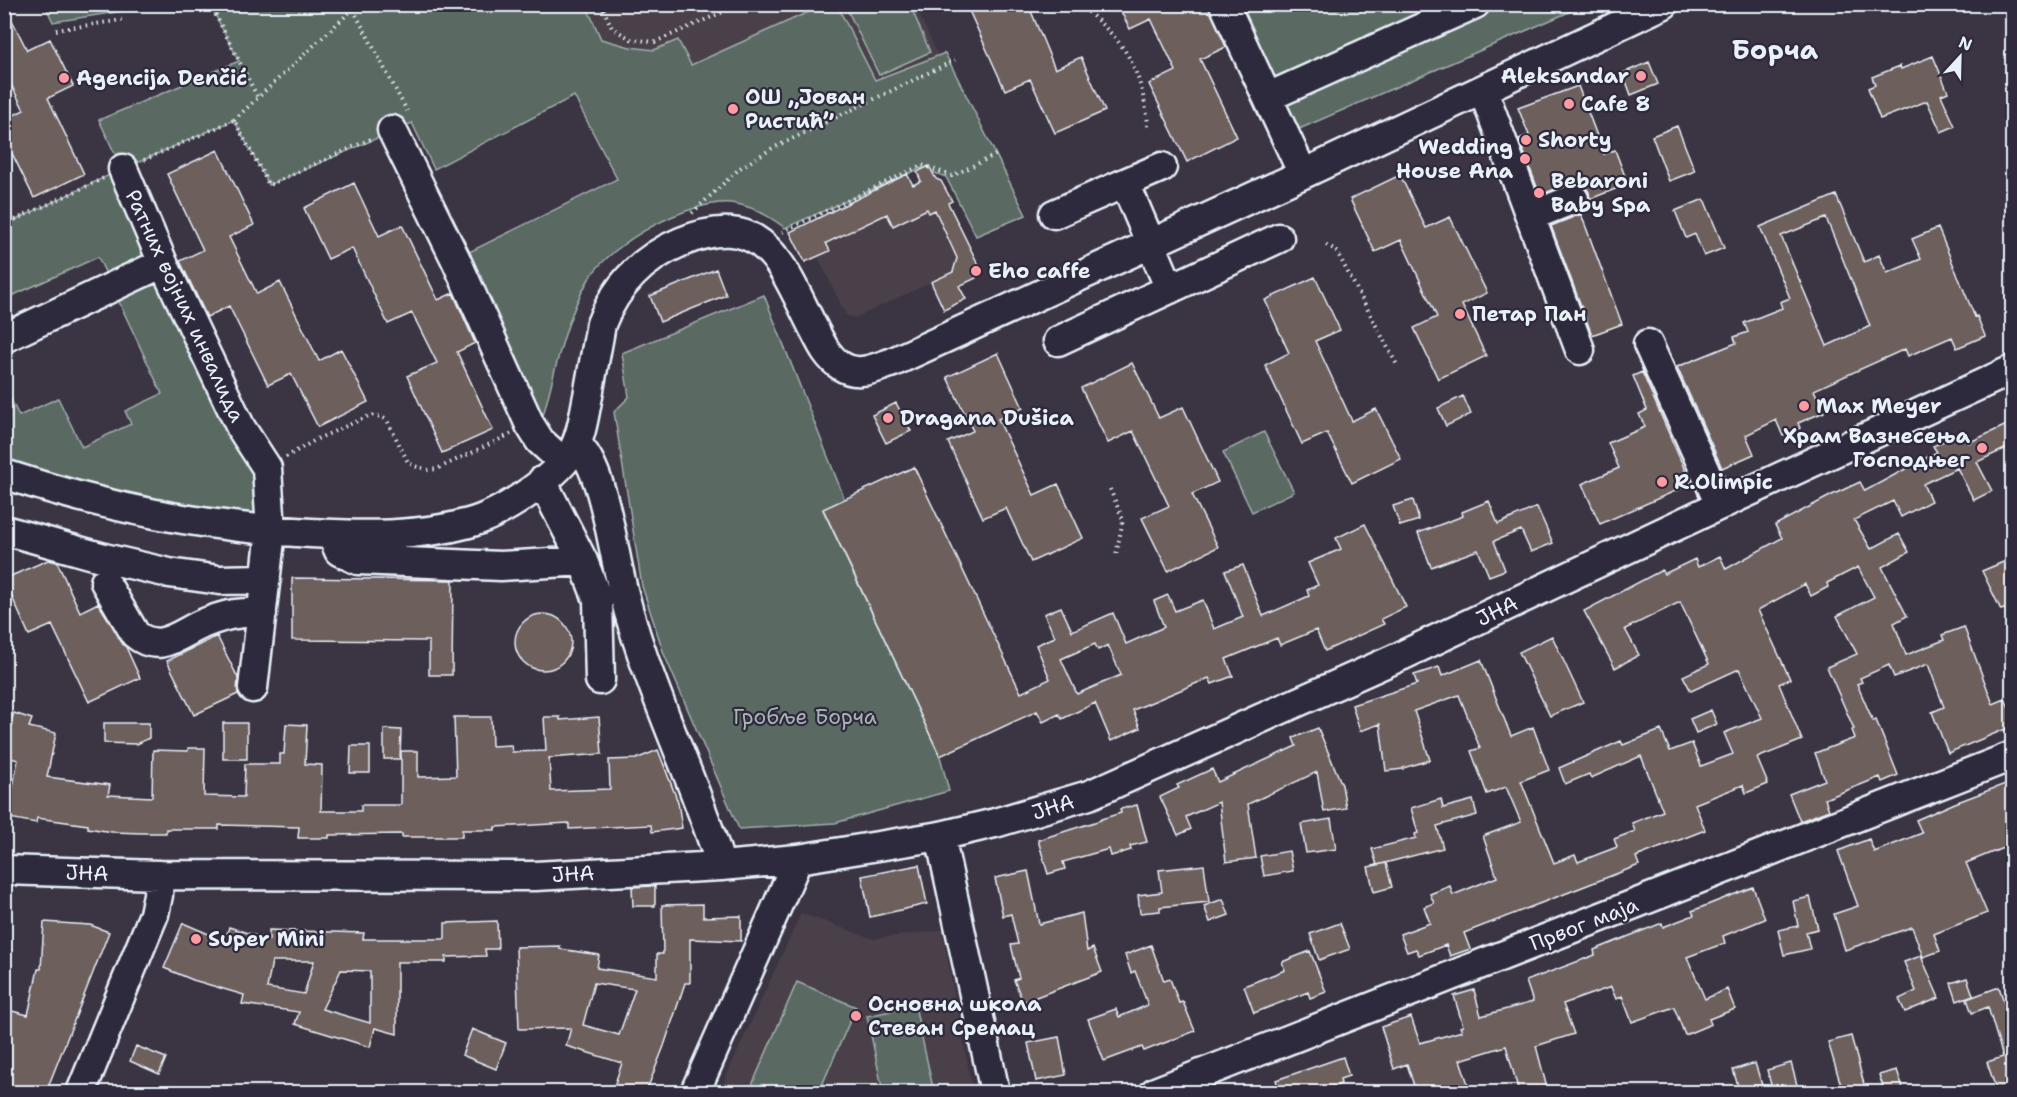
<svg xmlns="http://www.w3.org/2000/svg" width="2017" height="1097" font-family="'Shantell Sans',sans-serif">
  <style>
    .built { fill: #4a414a }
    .green { fill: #5a6b63; stroke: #a1aeae; stroke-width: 1.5 }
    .building { fill: #6d5e5b; stroke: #e8f1f8; stroke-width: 1.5; fill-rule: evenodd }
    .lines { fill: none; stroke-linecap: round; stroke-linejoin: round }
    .minor-casing { stroke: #e8f1f8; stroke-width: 33 }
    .path { stroke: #e8f1f8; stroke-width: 4; stroke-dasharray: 1.5 4.5; stroke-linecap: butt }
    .minor { stroke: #2f2a3d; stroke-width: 28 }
    .poi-dot { fill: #ff9aa2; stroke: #2f2a3d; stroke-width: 2 }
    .labels { text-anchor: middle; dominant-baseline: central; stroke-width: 4.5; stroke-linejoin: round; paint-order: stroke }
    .poi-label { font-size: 21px; font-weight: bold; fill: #e8f1f8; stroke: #2f2a3d; text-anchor: start }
    .street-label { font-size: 21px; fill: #e8f1f8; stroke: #2f2a3d }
    .park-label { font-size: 21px; fill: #a8b5b5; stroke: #2f2a3d }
    .district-label { font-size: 27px; font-weight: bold; fill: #e8f1f8; stroke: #2f2a3d }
  </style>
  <rect width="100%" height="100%" fill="#3b3443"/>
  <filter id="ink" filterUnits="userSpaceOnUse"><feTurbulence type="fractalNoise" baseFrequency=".0167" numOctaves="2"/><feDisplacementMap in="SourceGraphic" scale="12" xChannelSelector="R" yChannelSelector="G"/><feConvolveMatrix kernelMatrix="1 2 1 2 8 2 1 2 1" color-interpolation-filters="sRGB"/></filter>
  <g filter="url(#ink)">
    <path class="built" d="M585 5H915L940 60 666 185Z
      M927 209 929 213 935 210 957 258 953 272 855 318 846 315 818 257 830 251 826 243 887 214 893 226Z
      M801 913 873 939 942 930 973 1092H719Z"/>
    <path class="green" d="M1574 4 1576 9 1290 133 1233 5Z
      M45 5H162L53 22Z
      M210 5H586L601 39 630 47 654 50 678 40 691 65 824 5H837L875 80 945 53 1026 215 976 236 946 177 921 168 785 228C769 216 751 205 731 203 688 200 611 243 589 279 563 322 555 375 541 423L467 253 617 179 574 96 434 169 412 123 269 185 234 120 123 169 241 428 271 531 5 474 4 385 19 416 58 398 82 447 131 424 125 411 162 394 98 257 5 299V225L122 169 99 120 239 61Z
      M845 5H910L930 52 879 75Z
      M764 295 845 500 823 510 940 756 949 791 835 823 739 829 664 654 642 586 614 412 629 397 622 353Z
      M1264 432 1294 492 1252 512 1223 452Z
      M797 982 856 1007 819 1092H749Z
      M915 1006 933 1088 909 1092H883L867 1016Z"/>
    <path class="building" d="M4 4 27 50 50 39 73 86 48 98 84 174 34 198 4 137V120L24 110 4 71Z
      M966 4H1028L1055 69 1081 57 1105 111 1055 133 1030 79 1005 90Z
      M1117 4H1208L1226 47 1200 59 1237 137 1187 162 1149 84 1176 71 1151 19 1130 29Z
      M1933 56 1948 92 1941 95 1955 126 1941 132 1927 101 1880 119 1868 88 1875 85 1872 77 1900 66 1901 69Z
      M1649 62 1658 84 1631 95 1623 73Z
      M1578 86 1604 154 1615 150 1628 184 1590 199 1589 192 1585 186 1576 183 1568 184 1540 195 1519 139 1529 135 1518 108Z
      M1677 126 1695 171 1669 181 1652 136Z
      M218 150 254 225 229 237 257 294 280 282 319 361 341 349 368 402 318 427 291 374 268 385 229 306 207 317 180 261 203 250 167 174Z
      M929 166 936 179 941 181 952 201 948 203 979 266 976 278 959 286 966 299 944 310 931 282 953 272 957 258 935 210 929 213 927 209 893 226 887 214 826 243 830 251 805 262 790 232 907 174 913 185 921 181 917 172Z
      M1400 175 1426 228 1450 217 1487 293 1462 305 1486 356 1438 379 1414 328 1437 317 1401 240 1375 252 1350 199Z
      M354 183 379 236 402 225 438 300 453 293 475 343 457 352 493 430 442 453 407 376 437 363 412 313 388 324 352 248 328 259 304 208Z
      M1836 195 1864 262 1879 255 1887 273 1921 259 1912 239 1938 228 1975 317 1977 316 1985 336 1957 348 1952 337 1908 356 1905 349 1814 390 1824 412 1798 423 1800 428 1783 436 1776 420 1746 435 1754 454 1722 468 1677 367 1736 343 1734 337 1748 332 1744 323 1782 308 1780 302 1790 298 1760 227ZM1826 218 1870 326 1827 346 1781 236Z
      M1704 199 1724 248 1704 256 1695 234 1686 238 1675 211Z
      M1581 214 1622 324 1592 335 1551 226Z
      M716 269 726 295 660 322 650 296Z
      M1315 277 1340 330 1315 341 1352 421 1376 409 1401 459 1352 483 1327 433 1302 444 1265 365 1289 353 1265 300Z
      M998 353 1023 408 998 419 1034 495 1058 484 1083 538 1031 562 1006 508 983 518 948 442 973 431 947 377Z
      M1132 363 1159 418 1183 407 1218 482 1192 494 1218 547 1168 571 1142 518 1169 506 1133 431 1108 443 1081 388Z
      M1642 372 1691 484 1600 524 1582 484 1619 468 1608 443 1645 427 1639 414 1647 410 1633 376Z
      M1463 396 1471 414 1446 426 1438 408Z
      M896 403 911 431 886 443 872 415Z
      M2013 422V445L1977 462 1992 491 1974 500 1957 468 1923 484 1931 501 1901 517 1893 501 1854 520 1871 549 1899 534 1909 552 1882 567 1907 616 1894 623 1906 655 1944 640 1942 635 1964 627 1993 704 2005 699 2013 716V726L1948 753 1932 712 1944 707 1928 664 1894 677 1889 665 1860 678 1862 682 1857 684 1873 721 1876 720 1898 775 1882 782 1880 777 1825 799 1829 810 1800 821 1789 794 1825 780 1815 753 1855 738 1852 730 1854 729 1827 667 1857 654 1837 616 1874 597 1858 567 1827 583 1828 587 1811 596 1805 584 1758 610 1790 679 1779 684 1802 740 1757 758 1768 784 1746 793 1743 785 1695 804 1705 830 1636 857 1639 865 1464 933 1470 949 1450 956 1446 945 1419 955 1416 949 1407 952 1400 934 1430 923 1424 907 1434 903 1430 894 1450 886 1453 895 1497 877 1483 836 1521 822 1506 787 1487 794 1471 751 1480 748 1459 695 1414 711 1430 760 1403 768V769L1386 771 1380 724 1360 731 1352 705 1417 684 1414 675 1439 667 1442 676 1481 660 1511 736 1533 727 1549 770 1521 781 1554 863 1575 855 1578 862 1617 847 1614 839 1635 831 1632 823 1663 811 1641 756 1591 778 1589 774 1565 784 1559 768 1621 741 1623 745 1661 730 1670 751 1692 743 1701 766 1733 754 1724 733 1762 718 1739 669 1691 691 1683 676 1709 664 1680 602 1625 629 1639 655 1615 668 1584 611 1662 570 1664 574 1695 559 1698 567 1720 556 1726 569 1782 538 1775 525 1832 495 1860 482 1865 491 1937 452 1933 446 1963 432 1968 443Z
      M914 467 1021 693 1050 679 1036 645 1055 637 1044 614 1061 607 1072 631 1113 613 1126 644 1164 627 1154 601 1168 595 1175 611 1203 600 1214 629 1243 617 1225 571 1243 565 1263 616 1309 596 1307 590 1318 585 1308 563 1341 549 1336 538 1365 524 1406 607 1381 619 1384 624 1325 651 1316 630 1280 645 1277 638 1226 659 1233 676 1212 684 1209 678 1133 710 1140 728 1111 741 1095 703 1062 719 1059 714 1043 722 1037 711 940 756 823 509ZM1095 644 1098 650 1108 645 1121 675 1077 694 1061 659Z
      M1413 500 1419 520 1400 526 1393 506Z
      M1489 501 1498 524 1537 507 1553 543 1531 552 1521 530 1494 541 1505 570 1489 576 1478 550 1431 567 1418 533 1463 516 1462 512Z
      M2013 558V606L2001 610 1982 571Z
      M48 560 57 562 80 612 98 603 126 647 140 678 89 702 52 625 29 635 4 579Z
      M292 578 453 580 452 675H429V641L292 640Z
      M515 642a28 28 0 1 1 56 0a28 28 0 1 1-56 0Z
      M217 636 238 678V694L194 715 167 661Z
      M1552 636 1583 702 1550 716 1519 652Z
      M1711 710 1717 724 1696 733 1690 719Z
      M14 713 32 719 29 727 56 733 47 777 110 785 108 795 152 797 153 750 188 751V748H205L204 796 244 797 245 764H280V754H284L286 724 307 725 305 764 322 765 321 811H361V805H401V751H418V777L456 776 454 717H491L492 746 511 745 512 752 546 751 544 717H560V720L599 717 602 754 549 758 551 791 610 789 609 760 636 759 658 750 678 802 682 828 652 832 651 825 569 829V823L495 827V830H462V837H402V834L329 835V838H298L299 827 219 825V829H166V833H142L112 832 88 828V825L37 818 36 823 4 817V794L11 796 18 760 4 756V739Z
      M104 723H149V738L137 744 104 743Z
      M223 723H247V759H223Z
      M1318 728 1342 785 1346 808 1324 812 1317 772 1248 804 1256 858 1226 862 1219 802 1186 817 1191 829 1178 835 1160 797 1179 788 1177 785 1212 769 1218 782 1296 746 1293 738Z
      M384 729 401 730 400 759H384Z
      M351 746H370V773H350Z
      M2013 781V844L1966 863 1987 913 1934 934 1940 951 1923 957 1912 927 1845 950 1834 914 1858 906 1838 851 1869 839 1874 852 1922 833 1916 820 1955 803Z
      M1441 799 1443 808 1473 800 1477 815 1437 826 1443 848 1377 865 1372 849 1416 838 1415 834 1418 833 1411 808Z
      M1137 805 1147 842 1130 846 1131 850 1111 856 1109 849 1063 862 1065 869 1048 874 1038 840 1101 820V819L1121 813 1120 809Z
      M1331 819 1336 849 1306 853 1301 824Z
      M1289 851 1293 871 1264 876 1260 856Z
      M1386 863 1392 887 1374 892 1368 867Z
      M919 865 927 904 870 917 862 876Z
      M1204 865 1209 902 1160 907V911L1140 913 1138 895 1162 892 1159 870Z
      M1028 871 1039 924 1082 913 1087 951 1093 948 1102 972 1023 1002 1014 980 1019 978 1011 945 1018 944 1011 914 1003 916 995 878Z
      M655 886V906H633L632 887Z
      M1753 887 1765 919 1723 936 1725 943 1687 957 1705 999 1727 989 1735 1009 1709 1019 1711 1024 1685 1035 1674 1007 1632 1022 1622 996 1616 999 1611 987 1563 1004 1574 1034 1536 1046 1548 1092H1519L1506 1046 1460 1060 1468 1084 1440 1092H1416L1407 1064 1394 1069 1381 1027 1411 1017 1420 1043 1462 1031 1460 1027 1463 1026 1454 996 1474 990 1481 1016 1533 1002 1526 981 1595 955 1594 950 1662 923 1663 927 1694 915 1692 911Z
      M1810 897 1818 929 1806 932 1810 949 1784 955 1778 930 1798 926 1793 901Z
      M1223 899 1229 915 1210 922 1204 906Z
      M703 904V917L741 916V941L690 939V983H685L664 1046 646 1092H612L622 1063 566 1046 571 1028 519 1029 516 947 560 946V949L599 955 597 968 657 977V954H663L662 905ZM594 983 635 989 619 1035 583 1025Z
      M497 921 498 949H485L486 956 446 957V962H397V1034L375 1028 370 1047 295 1024 299 1012 242 1004 244 995 193 980 164 968 183 923 225 941 229 927 269 940V930L364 933 363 939H445V923ZM272 961H314L304 994 267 988ZM341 970 370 971V1023L322 1009Z
      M44 922 90 925 109 932 46 1092H4V1009L28 1015 38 969H41Z
      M1340 923 1350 949 1319 960 1310 934Z
      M1151 945 1164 981 1170 979 1179 1003 1183 1002 1195 1031 1144 1051 1142 1047 1104 1061 1088 1019 1116 1009 1119 1017 1148 1005 1135 971 1131 973 1125 955Z
      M1310 951 1326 992 1310 998 1308 992 1254 1013 1244 986 1285 970 1282 962Z
      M1921 956 1939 998 1905 1012 1899 999 1916 991 1904 962Z
      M1967 978 1973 995 1957 1001 1951 983Z
      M1999 987 2006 1008 2009 1007 2013 1018V1092H1997L1987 1062 2003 1057 1988 1007 1972 1013 1967 999Z
      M472 1029 506 1043 496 1069 462 1055Z
      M1851 1036 1865 1088 1843 1092 1828 1042Z
      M1059 1037 1066 1075 1036 1081 1028 1043Z
      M136 1046 166 1058 159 1074 130 1061Z
      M1343 1057 1349 1076 1340 1079 1341 1084 1314 1092H1280L1276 1080Z
      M1755 1063 1762 1085 1740 1092 1733 1070Z
      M1791 1063 1799 1092H1773L1767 1070Z
      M1897 1070 1904 1092H1885L1879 1075Z"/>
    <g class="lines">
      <defs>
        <path id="minor" d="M1224 4 1303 174
          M1483 90 1580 350
          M1268 97 1475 4
          M392 130 456 260 530 425 540 441 563 462
          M1162 167 1125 183 1170 289
          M123 169 163 263 241 428 267 468 271 531 253 688
          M1054 214 1125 183
          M1531 216 1574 199
          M4 338 163 263
          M1058 341 1279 238
          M1648 344 1720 505
          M576 444C601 464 611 536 618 568 639 671 690 766 721 866
          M4 474C107 508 202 527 311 533 363 536 418 537 469 523 502 514 552 480 572 452 582 436 584 414 588 396 592 372 597 348 601 324 616 286 643 258 681 242 766 207 782 267 814 329 821 343 827 357 841 366 858 377 875 368 893 362L1303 174 1664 4
          M542 481 583 561 598 600 600 680
          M4 530 104 558 169 573 220 580 266 579
          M332 535 339 551 358 560 501 566 583 561
          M105 582 135 634C161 656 182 631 207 622 228 614 241 612 262 613
          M940 836 995 1092
          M4 870 159 875 535 876 721 866 798 859 940 836 995 823 1089 795 1401 656 1720 505 2012 370
          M81 1092 154 914 158 895 159 875
          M695 1092 798 859
          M1155 1092 2012 756"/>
      </defs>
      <use href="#minor" class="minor-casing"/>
      <path class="path" d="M210 4 258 98
        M355 4 353 9 407 111
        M601 4 612 28 631 39 655 42 741 4
        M1079 4C1114 35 1131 48 1143 95 1145 106 1148 116 1148 128
        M56 30 122 20
        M234 120 353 9
        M144 160 234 120 269 185 373 138
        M692 213 740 168 771 149 955 60
        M4 225 104 178
        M782 232 922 165 952 176 999 153
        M1326 245 1336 250 1397 365
        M286 457 317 439 371 415 382 417 387 420 408 462 414 466 429 470 437 469 511 434
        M1110 489 1123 520 1116 555"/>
      <use href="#minor" class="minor"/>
    </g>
  </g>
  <g class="poi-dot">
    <circle cx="1641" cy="76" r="6"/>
    <circle cx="64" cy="78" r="6"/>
    <circle cx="1569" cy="104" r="6"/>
    <circle cx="733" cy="109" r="6"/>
    <circle cx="1526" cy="140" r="6"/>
    <circle cx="1525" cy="159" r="6"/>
    <circle cx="1539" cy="193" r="6"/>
    <circle cx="976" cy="271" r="6"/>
    <circle cx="1460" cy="314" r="6"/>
    <circle cx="1804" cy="406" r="6"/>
    <circle cx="888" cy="418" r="6"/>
    <circle cx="1982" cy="448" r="6"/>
    <circle cx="1662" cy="482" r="6"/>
    <circle cx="196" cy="939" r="6"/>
    <circle cx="856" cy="1016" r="6"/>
  </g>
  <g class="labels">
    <g class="poi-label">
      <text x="1629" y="76" text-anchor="end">Aleksandar</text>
      <text x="76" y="78">Agencija Denčić</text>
      <text x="745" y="97">ОШ „Јован<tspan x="745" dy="24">Ристић”</tspan></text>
      <text x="1581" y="104">Cafe 8</text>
      <text x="1538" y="140">Shorty</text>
      <text x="1513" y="147" text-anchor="end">Wedding<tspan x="1513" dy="24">House Ana</tspan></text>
      <text x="1551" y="181">Bebaroni<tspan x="1551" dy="24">Baby Spa</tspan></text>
      <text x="988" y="271">Eho caffe</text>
      <text x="1472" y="314">Петар Пан</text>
      <text x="1816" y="406">Max Meyer</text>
      <text x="900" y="418">Dragana Dušica</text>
      <text x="1970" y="436" text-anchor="end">Храм Вазнесења<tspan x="1970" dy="24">Господњег</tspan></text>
      <text x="1674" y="482">R.Olimpic</text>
      <text x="208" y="939">Super Mini</text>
      <text x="868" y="1004">Основна школа<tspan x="868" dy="24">Стеван Сремац</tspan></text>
    </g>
    <g class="street-label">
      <text transform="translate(185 306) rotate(65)">Ратних војних инвалида</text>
      <text transform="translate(1497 611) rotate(-25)">ЈНА</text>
      <text transform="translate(1053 807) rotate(-17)">ЈНА</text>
      <text transform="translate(87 873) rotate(2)">ЈНА</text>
      <text transform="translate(573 874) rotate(-3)">ЈНА</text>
      <text transform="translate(1584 924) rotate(-21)">Првог маја</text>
    </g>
    <g class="park-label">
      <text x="805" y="717">Гробље Борча</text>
    </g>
    <g class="district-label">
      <text x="1775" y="49">Борча</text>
    </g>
  </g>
  <rect width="2017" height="1097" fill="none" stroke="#2f2a3d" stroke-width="24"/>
  <rect x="12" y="12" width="1993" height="1073" fill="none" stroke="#e8f1f8" stroke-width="2" filter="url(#ink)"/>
  <g transform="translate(1960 57) rotate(22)" stroke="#2f2a3d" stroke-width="4.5" paint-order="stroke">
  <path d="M0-4.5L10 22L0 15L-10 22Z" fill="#e8f1f8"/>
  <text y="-9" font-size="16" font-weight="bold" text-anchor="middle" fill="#e8f1f8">N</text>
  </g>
</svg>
